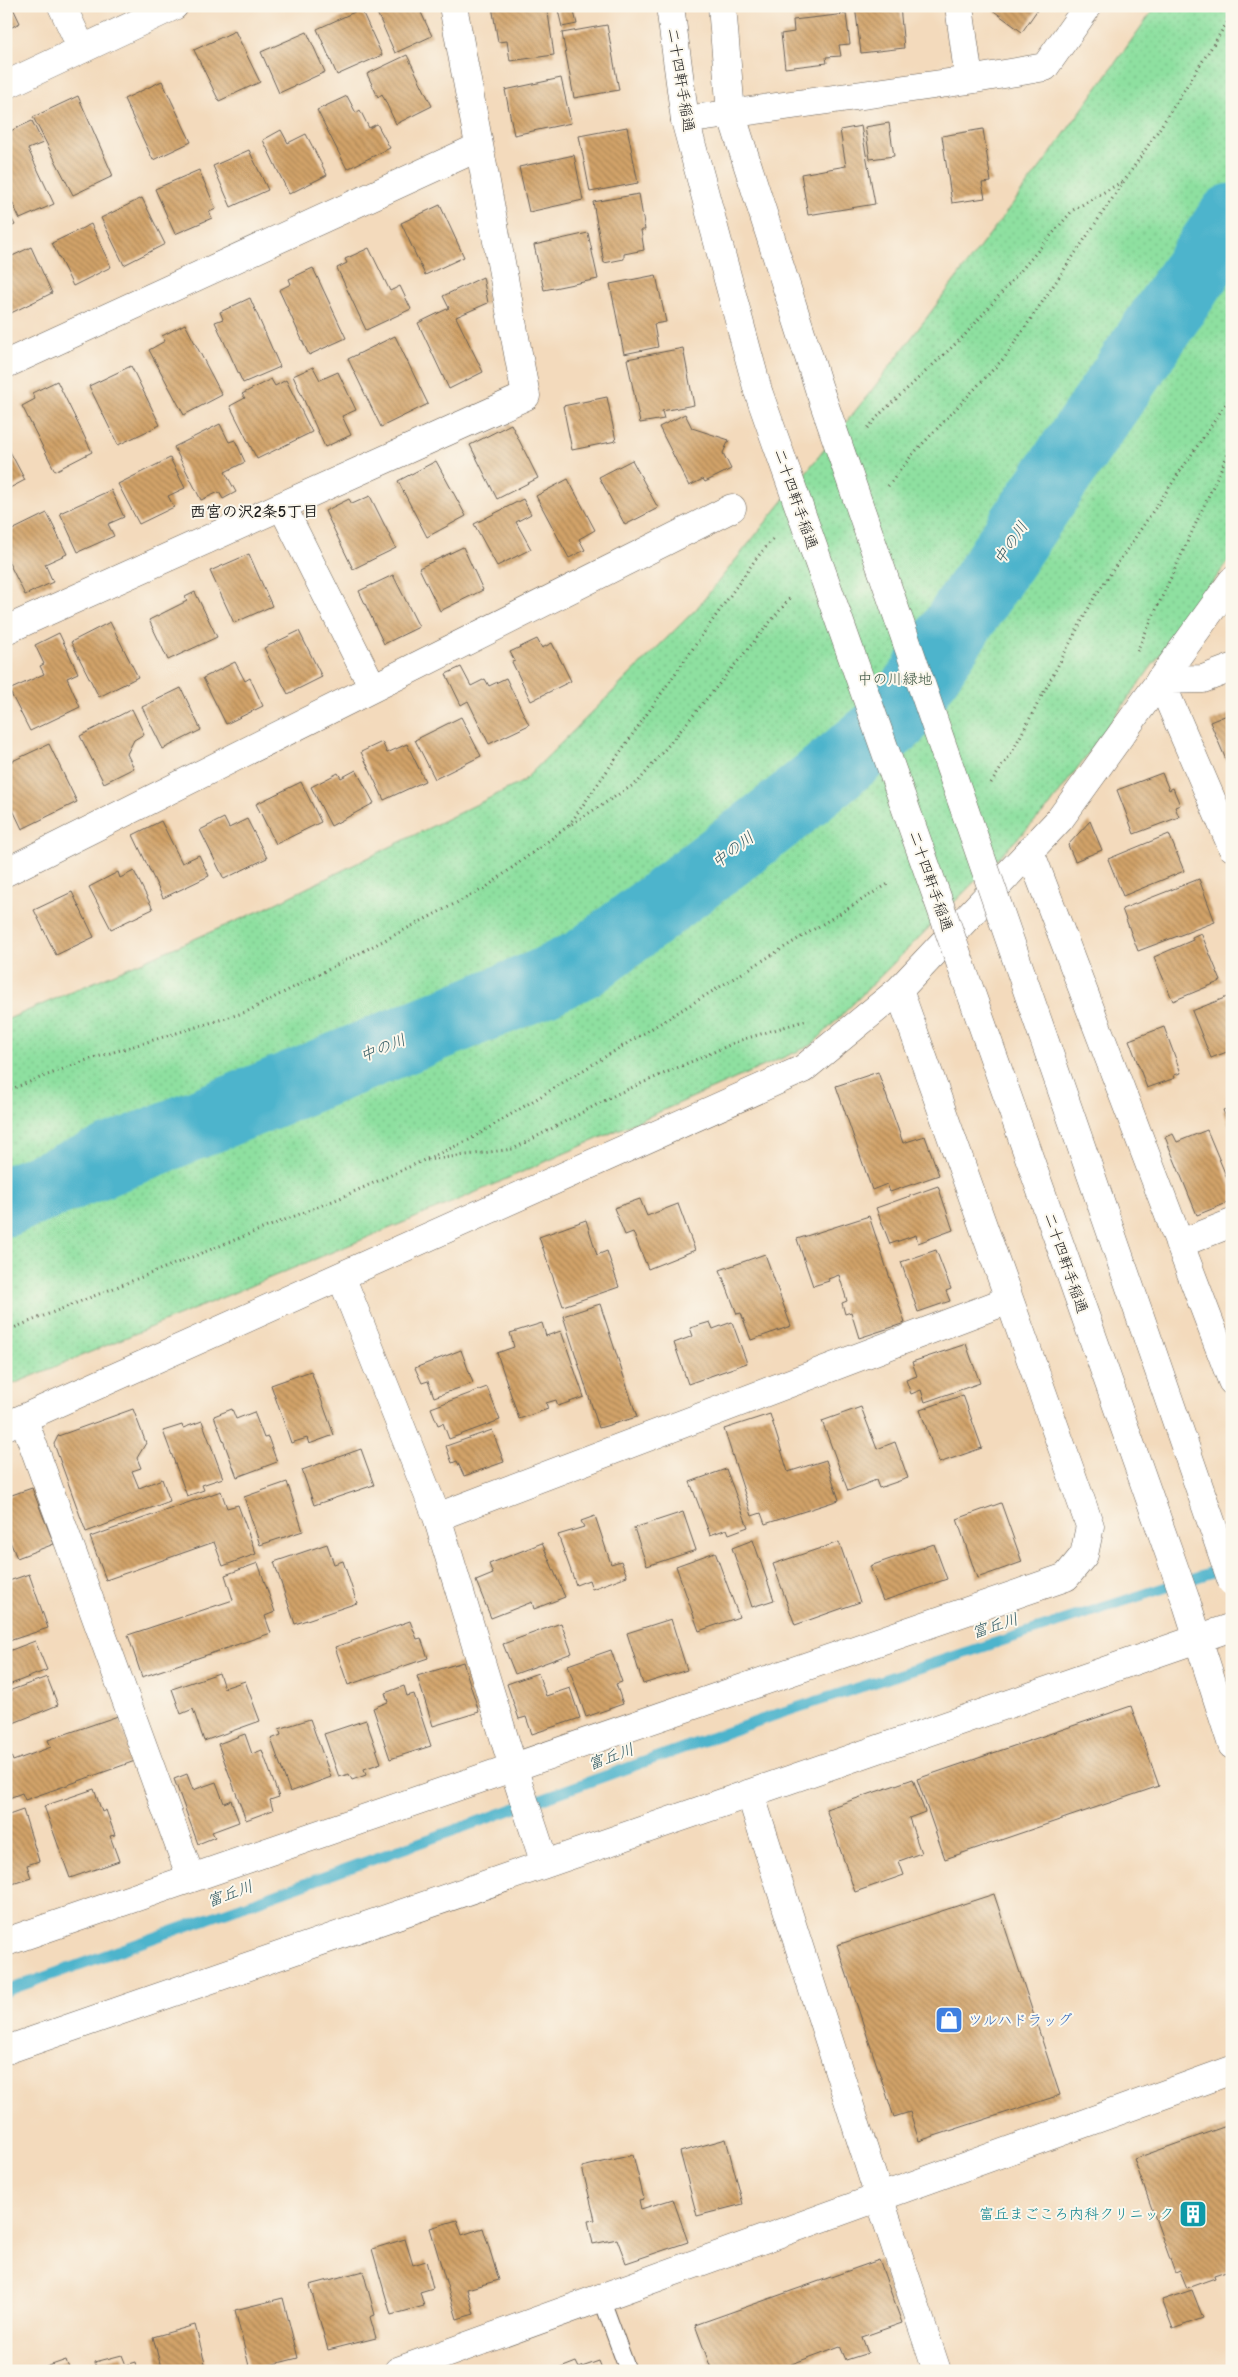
<svg xmlns="http://www.w3.org/2000/svg" width="1238" height="2377" font-family="'Comic Neue','Klee One',sans-serif">
  <style>
    .park { fill: url(#park-dots); stroke: #557e5e }
    .lines { fill: none; stroke-linecap: round; stroke-linejoin: round }
    .stream { stroke: #4db4cc; stroke-width: 11 }
    .river { stroke: #4db4cc; stroke-width: 69 }
    .building { fill: url(#building-back-hatch) }
    .lane-casing { stroke: #675e54; stroke-width: 18 }
    .street-casing { stroke: #675e54; stroke-width: 29 }
    .secondary-casing { stroke: #675e54; stroke-width: 29 }
    .path { stroke: #675e54; stroke-width: 3; stroke-dasharray: 1 4; stroke-linecap: butt }
    .lane { stroke: #fff; stroke-width: 16 }
    .street { stroke: #fff; stroke-width: 28 }
    .secondary { stroke: #fff; stroke-width: 28 }
    .secondary-bridge-casing { stroke: #675e54; stroke-width: 29; stroke-linecap: butt }
    .secondary-bridge { stroke: #fff; stroke-width: 28 }
    .labels { text-anchor: middle; dominant-baseline: central; stroke-width: 4; stroke-linejoin: round; paint-order: stroke }
    .street-label { font-size: 15px; fill: #1c1c1c; stroke: #fbf7ec }
    .park-label { font-size: 15px; fill: #3e5744; stroke: #fbf7ec }
    .shop-label { font-size: 15px; fill: #366cbe; stroke: #fbf7ec; text-anchor: start }
    .culture-label { font-size: 15px; fill: #0d838f; stroke: #fbf7ec; text-anchor: end }
    .neighbourhood-label { font-size: 16px; font-weight: bold; fill: #1c1c1c; stroke: #fbf7ec }
    .water-label { font-size: 16px; font-style: italic; fill: #305962; stroke: #fbf7ec }
  </style>
  <defs>
    <pattern id="park-dots" width="8" height="8" patternUnits="userSpaceOnUse" patternTransform="scale(1.25)"><rect width="8" height="8" fill="#8ee0a0"/><path d="M2 2h.1M6 6h.1" fill="none" stroke="#7ac089" stroke-width="1.8" stroke-linecap="round"/></pattern>
    <pattern id="building-back-hatch" width="6" height="6" patternUnits="userSpaceOnUse" patternTransform="scale(1.25)"><rect width="6" height="6" fill="#d2a369"/><path d="M-1 5l2 2M0 0l6 6M5-1l2 2" fill="none" stroke="#aa8456"/></pattern>
  </defs>
  <rect width="100%" height="100%" fill="#fbf7ec"/>
  <filter id="ink" filterUnits="userSpaceOnUse"><feTurbulence type="fractalNoise" baseFrequency=".02" numOctaves="2"/><feDisplacementMap in="SourceGraphic" scale="10" xChannelSelector="R" yChannelSelector="G"/><feConvolveMatrix kernelMatrix="1 2 1 2 8 2 1 2 1" color-interpolation-filters="sRGB"/></filter>
  <filter id="wash" filterUnits="userSpaceOnUse"><feTurbulence type="fractalNoise" baseFrequency=".0096" numOctaves="4" result="noise"/><feDisplacementMap in="SourceGraphic" scale="20" xChannelSelector="R" yChannelSelector="G"/><feGaussianBlur stdDeviation="1.12" result="paint"/><feColorMatrix in="noise" values="0 0 0 0 0 0 0 0 0 0 0 0 0 0 0 0 0 1.4 0 .05"/><feComposite in="paint" operator="in"/></filter>
  <g filter="url(#wash)">
    <rect width="100%" height="100%" fill="#f3dabc"/>
    <path class="park" d="M1156 6H1232V556L1049 807 812 1045 458 1200 6 1387V1020L264 909 522 782 697 608 872 390 1045 161Z"/>
    <g class="lines">
      <path class="stream" d="M6 1991 778 1714 1228 1567"/>
      <path class="river" d="M6 1202 543 983 586 962 779 815 895 720 1016 536 1232 218"/>
    </g>
    <g id="blocks">
      <path class="building" d="M6 6H12L20 23 6 30Z
        M374 6H418L432 36 395 53Z
        M492 6H547L554 55 510 61 507 41 498 42Z
        M557 6H578L573 8 577 24 562 27Z
        M855 6H900L904 48 861 53Z
        M987 6H1040L1022 32Z
        M361 9 382 55 337 75 317 29Z
        M846 14 850 44 839 45 841 56 826 57 827 63 785 68 781 34 794 32 793 20Z
        M607 25 619 90 574 98 562 33Z
        M235 31 260 82 219 101 194 50Z
        M307 32 325 72 279 93 261 52Z
        M407 55 432 106 396 124 382 94 378 97 367 74Z
        M561 78 571 123 514 135 505 90Z
        M162 81 191 142 153 160 124 99Z
        M78 96 113 176 73 195 33 117Z
        M347 96 356 113 360 110 369 128 377 124 390 148 347 169 317 110Z
        M32 121 43 143 28 149 54 204 20 219 6 189V133Z
        M889 123 894 156 870 159 865 127Z
        M861 126 875 204 808 215 801 174 846 166 840 130Z
        M627 127 638 183 590 192 579 136Z
        M983 129 991 182 982 183 985 198 952 203 942 136Z
        M281 130 288 143 306 134 327 175 289 194 263 140Z
        M249 150 268 190 231 207 213 166Z
        M574 155 583 200 529 212 519 167Z
        M199 170 216 209 209 212 212 218 175 234 155 189Z
        M639 194 645 230H641L644 250 624 254V259L604 263 593 202Z
        M142 198 165 244 124 265 101 218Z
        M440 205 464 257 425 275 401 223Z
        M6 208 15 225 6 229Z
        M91 224 111 267 73 286 52 243Z
        M588 233 598 279 544 290 534 245Z
        M31 247 52 293 9 314 6 308V259Z
        M369 248 390 291 400 286 411 309 366 330 337 268 347 263 345 259Z
        M313 268 346 338 309 355 279 290 291 284 289 279Z
        M656 275 666 322 654 324 658 347 624 354 610 284Z
        M483 277 488 303 456 317 483 372 449 389 418 323 449 308 443 296Z
        M250 298 280 367 243 383 215 322 223 319 220 312Z
        M185 324 222 395 184 415 149 350 165 341 162 336Z
        M395 336 428 404 381 427 348 359Z
        M683 348 694 405 662 411 664 419 640 423 627 359Z
        M131 366 160 425 118 445 89 386Z
        M313 367 320 380 338 372 356 410 342 416 351 435 325 447 293 376Z
        M271 379 275 386 286 380 312 432 257 459 230 406 245 398 242 394Z
        M57 381 92 452 55 471 22 406 35 399 32 393Z
        M607 397 616 441 572 450 563 406Z
        M685 414 692 428 729 440 723 453 731 469 705 482 703 479 689 486 659 427Z
        M220 424 229 442 235 440 245 462 225 472 236 492 223 499 219 492 201 500 174 447Z
        M511 424 538 478 497 499 470 445Z
        M6 444 25 480 6 490Z
        M170 458 185 488 168 496 174 507 139 524 118 484Z
        M632 460 658 508 625 525 599 477Z
        M436 461 466 516 427 537 398 481Z
        M568 479 595 530 579 539 585 550 569 558 536 496Z
        M111 490 124 517 108 524 114 536 78 552 60 513Z
        M370 496 396 548 353 569 325 511 349 499 352 504Z
        M523 499 531 514 516 522 531 549 497 566 474 524Z
        M47 513 67 554 45 564 53 582 25 595 6 557V533Z
        M463 547 483 590 440 611 419 568Z
        M249 554 272 606 234 623 210 571Z
        M393 575 419 627 384 644 359 591Z
        M195 592 217 637 168 660 149 620 187 601 185 597Z
        M110 622 138 677 99 697 71 642Z
        M299 631 322 677 288 694 264 648Z
        M59 633 78 673 67 678 80 707 30 731 9 690 44 674 40 666 44 664 35 645Z
        M537 639 542 648 552 643 571 681 531 701 512 662 515 661 510 652Z
        M235 662 245 681 250 678 263 706 226 724 203 678Z
        M461 667 471 686 485 679 489 686 506 678 529 725 489 744 468 701 461 705 446 674Z
        M181 688 201 730 163 749 142 707Z
        M132 709 144 734 134 740 127 754 134 768 104 783 80 736Z
        M1232 713V774L1210 722Z
        M461 717 481 756 435 779 415 740Z
        M382 742 387 753 407 744 425 781 384 800 361 752Z
        M49 744 77 802 22 829 13 810 8 812 6 807V764Z
        M356 770 374 803 331 826 311 787 338 773 341 778Z
        M1162 773 1169 790 1173 788 1180 805 1175 807 1179 817 1134 834 1117 790Z
        M301 782 321 822 276 844 256 804Z
        M224 818 229 828 247 819 267 858 224 879 200 830Z
        M161 821 182 863 199 855 209 876 163 898 133 835Z
        M1090 821 1102 850 1075 861 1068 845Z
        M1169 834 1184 871 1123 896 1108 859Z
        M134 871 153 909 111 929 89 887 118 872 120 878Z
        M1199 879 1215 922 1138 951 1122 909Z
        M72 892 94 937 56 955 34 910Z
        M1201 933 1221 981 1173 1001 1154 957 1193 940 1192 937Z
        M1232 995V1050L1211 1058 1192 1011Z
        M1164 1027 1181 1073 1174 1075 1175 1078 1147 1088 1129 1040Z
        M878 1072 903 1143 925 1136 939 1175 890 1192 887 1184 872 1190 836 1086Z
        M1232 1107V1132L1223 1110Z
        M1207 1130 1232 1190V1201L1197 1215 1165 1137 1173 1134 1177 1142Z
        M938 1186 953 1230 918 1243 916 1235 890 1244 876 1208Z
        M640 1199 647 1216 678 1204 695 1250 648 1269 633 1232 625 1235 614 1208Z
        M869 1216 905 1323 859 1338 851 1312 845 1314 842 1303 847 1301 839 1275 828 1279 829 1281 813 1286 797 1239Z
        M586 1220 597 1255 607 1251 619 1287 563 1306 539 1237Z
        M936 1250 951 1289 946 1291 950 1301 918 1312 901 1262Z
        M765 1254 791 1326 751 1340 741 1313 737 1314 720 1270Z
        M600 1304 637 1417 599 1428 563 1316Z
        M710 1322 713 1329 732 1322 747 1363 688 1384 674 1343 693 1336 690 1328Z
        M542 1323 546 1336 561 1331 584 1397 558 1406 556 1400 546 1403 548 1409 519 1419 497 1353 514 1347 510 1333Z
        M966 1344 980 1383 925 1402 921 1390 911 1394 906 1380 917 1376 912 1362Z
        M461 1350 473 1383 434 1397 428 1381 422 1383 415 1368Z
        M311 1371 334 1435 309 1444 307 1438 291 1443 271 1385Z
        M487 1387 500 1420 449 1439 443 1423 438 1425 431 1408Z
        M963 1395 982 1448 939 1463 920 1410Z
        M861 1407 877 1449 895 1442 908 1478 879 1488 876 1480 848 1491 822 1421Z
        M133 1409 146 1443 137 1458 141 1468 132 1471 139 1488 162 1479 170 1501 86 1532 54 1444 58 1436Z
        M232 1409 236 1419 254 1412 264 1438 268 1437 277 1462 237 1477 214 1416Z
        M770 1414 788 1472 826 1460 839 1500 765 1524 761 1513 752 1516 724 1429Z
        M202 1421 223 1478 202 1485 204 1490 187 1496 163 1431 182 1425 183 1428Z
        M492 1430 504 1462 464 1476 457 1461 452 1463 446 1446Z
        M361 1449 374 1485 314 1505 302 1470Z
        M726 1469 748 1527 729 1534 727 1529 710 1535 690 1482Z
        M287 1482 303 1531 260 1545 244 1497Z
        M32 1488 54 1544 17 1558 6 1532V1497Z
        M221 1491 227 1508 238 1505 256 1554 223 1566 214 1542 106 1580 90 1537Z
        M1001 1503 1022 1562 977 1578 957 1519Z
        M683 1512 696 1550 647 1566 634 1528Z
        M595 1516 611 1564 621 1561 627 1576 592 1589 589 1580 576 1585 558 1535 584 1527 581 1521Z
        M753 1540 774 1600 752 1607 732 1548Z
        M839 1542 860 1602 795 1625 773 1564Z
        M542 1543 565 1597 534 1609 532 1602 491 1618 476 1581 493 1574 489 1564Z
        M327 1544 334 1564 343 1561 357 1603 295 1624 274 1562Z
        M934 1544 947 1579 883 1601 870 1566Z
        M715 1552 739 1617 699 1631 676 1566Z
        M258 1563 275 1612 265 1616 271 1633 142 1677 128 1635 233 1600 225 1575Z
        M29 1574 48 1628 6 1642V1582Z
        M671 1619 687 1670 643 1684 627 1633Z
        M410 1621 417 1639 421 1638 428 1658 348 1685 335 1647Z
        M561 1623 572 1653 515 1674 503 1644Z
        M35 1641 47 1670 6 1686V1652Z
        M611 1650 622 1682 616 1684 623 1704 586 1717 568 1665Z
        M463 1662 479 1712 433 1726 417 1676Z
        M219 1673 224 1688 245 1681 260 1721 204 1741 193 1709 181 1714 172 1689Z
        M538 1673 546 1696 570 1688 580 1718 532 1734 526 1717 519 1719 507 1684Z
        M47 1677 58 1705 6 1726V1692Z
        M404 1686 407 1696 414 1694 431 1746 390 1759 373 1708 388 1702 385 1693Z
        M1131 1706 1159 1786 945 1859 917 1779Z
        M118 1716 135 1761 25 1800 22 1793 9 1798 6 1792V1743L13 1761 51 1747 48 1740Z
        M310 1719 331 1777 290 1792 271 1739 281 1735 279 1729Z
        M366 1720 381 1763 364 1769 366 1775 352 1780 349 1774 339 1777 324 1734Z
        M245 1734 252 1754 262 1750 279 1797 270 1800 273 1810 246 1820 218 1744Z
        M187 1774 193 1790 216 1782 224 1803 231 1800 239 1822 212 1832 215 1837 198 1844 174 1779Z
        M913 1779 925 1812 909 1818 921 1853 899 1861 904 1875 855 1892 826 1809Z
        M94 1789 102 1812 106 1810 115 1835 110 1836 119 1861 70 1878 44 1806Z
        M23 1810 39 1861 27 1865 31 1878 6 1886V1816Z
        M994 1894 1060 2095 919 2141 910 2112 894 2117 837 1945Z
        M1232 2124V2269L1214 2275 1215 2278 1187 2288 1180 2271 1175 2273 1134 2159Z
        M726 2139 743 2204 697 2216 680 2152Z
        M633 2155 644 2199 639 2200 641 2209 673 2199 688 2242 626 2263 617 2239 593 2244 588 2221 595 2220 582 2167Z
        M457 2220 462 2235 483 2228 499 2280 467 2289 474 2314 457 2319 430 2228Z
        M405 2239 413 2265 426 2261 433 2288 420 2292 424 2306 391 2315 372 2249Z
        M879 2260 902 2323 862 2337 868 2353 846 2360 840 2346 773 2371H712L695 2325Z
        M363 2271 375 2315 370 2317 376 2338 328 2350 310 2285Z
        M1192 2290 1203 2318 1173 2329 1162 2300Z
        M283 2298 298 2358 250 2370 235 2310Z
        M195 2325 207 2371H162L153 2337Z
        M122 2355 126 2365 136 2362 138 2371H97L95 2362Z
        M66 2360 70 2371H47L46 2367Z
        M599 2361 603 2371H553L576 2362 579 2368Z"/>
    </g>
  </g>
  <g filter="url(#ink)">
    <use href="#blocks" fill-opacity="0" stroke="#675e54" stroke-width="1"/>
    <g class="lines">
      <defs>
        <path id="lane" d="M601 2297 628 2371"/>
        <path id="street" d="M62 6 82 49
          M959 6 969 80
          M685 120 969 80 1045 67 1088 6
          M6 364 479 147
          M282 506 373 688
          M6 630 526 396 453 6
          M1232 668 1203 679 1160 680 1232 847
          M1030 851 1232 1381
          M6 872 732 508
          M1179 1244 1232 1223
          M341 1276 437 1517 513 1767 545 1864
          M24 1420 191 1878
          M6 1426 803 1069 899 990 1060 819 1232 581
          M437 1517 1009 1300
          M750 1793 879 2197 937 2371
          M6 1942 1066 1577 1084 1555 1090 1526 899 990
          M6 2050 1232 1627
          M398 2371 1232 2070"/>
        <path id="secondary" d="M670 6 685 120 758 391
          M722 6 731 113 820 392
          M6 85 174 6
          M1186 1601 1232 1745"/>
      </defs>
      <use href="#lane" class="lane-casing"/>
      <use href="#street" class="street-casing"/>
      <use href="#secondary" class="secondary-casing"/>
      <path class="path" d="M868 428 881 413 965 335 1073 210 1125 180
        M888 486 912 455 1005 357 1158 131 1232 15
        M1137 651 1232 445
        M991 783 1012 752 1094 598 1232 395
        M569 825 755 560 773 539
        M6 1091 84 1061 246 1012 485 888 567 827 638 782 790 598
        M427 1160 513 1149 617 1094 741 1040 807 1020
        M6 1331 340 1198 469 1140 888 884"/>
      <use href="#lane" class="lane"/>
      <use href="#street" class="street"/>
      <use href="#secondary" class="secondary"/>
      <defs>
        <path id="secondary-bridge" d="M758 391 1186 1601
          M820 392 1232 1582"/>
      </defs>
      <use href="#secondary-bridge" class="secondary-bridge-casing"/>
      <use href="#secondary-bridge" class="secondary-bridge"/>
    </g>
  </g>
  <defs>
    <symbol id="shop-square" viewBox="-11 -11 22 22"><rect x="-9" y="-9" width="18" height="18" rx="4" fill="#3f7fe0" stroke="#fbf7ec"/><path d="M-5-2.5h2.3a2.7 3.5 0 0 1 5.4 0H5L5.5 6h-11ZM-1.5-2.5h3a1.5 2.3 0 0 0-3 0Z" fill="#fff"/></symbol>
    <symbol id="building-square" viewBox="-11 -11 22 22"><rect x="-9" y="-9" width="18" height="18" rx="4" fill="#0f9aa8" stroke="#fbf7ec"/><path d="M-4-6H4V6H1V3H-1V6H-4ZM-2.5-4.3h1.7v1.8h-1.7ZM.8-4.3h1.7v1.8H.8ZM-2.5-1h1.7V.8h-1.7ZM.8-1h1.7V.8H.8Z" fill="#fff"/></symbol>
  </defs>
  <g fill-rule="evenodd">
    <use href="#shop-square" x="933" y="2004" width="32" height="32"/>
    <use href="#building-square" x="1177" y="2198" width="32" height="32"/>
  </g>
  <g class="labels">
    <g class="street-label">
      <text transform="translate(681 80) rotate(81)">二十四軒手稲通</text>
      <text transform="translate(796 499) rotate(71)">二十四軒手稲通</text>
      <text transform="translate(931 881) rotate(71)">二十四軒手稲通</text>
      <text transform="translate(1066 1263) rotate(71)">二十四軒手稲通</text>
    </g>
    <g class="park-label">
      <text x="895" y="679">中の川緑地</text>
    </g>
    <g class="shop-label">
      <text x="968" y="2020">ツルハドラッグ</text>
    </g>
    <g class="culture-label">
      <text x="1174" y="2214">富丘まごころ内科クリニック</text>
    </g>
    <g class="neighbourhood-label">
      <text x="254" y="512">西宮の沢2条5丁目</text>
    </g>
    <g class="water-label">
      <text transform="translate(1011 543) rotate(-56)">中の川</text>
      <text transform="translate(733 850) rotate(-37)">中の川</text>
      <text transform="translate(383 1048) rotate(-22)">中の川</text>
      <text transform="translate(995 1626) rotate(-18)">富丘川</text>
      <text transform="translate(611 1757) rotate(-20)">富丘川</text>
      <text transform="translate(230 1894) rotate(-20)">富丘川</text>
    </g>
  </g>
  <rect width="1238" height="2377" fill="none" stroke="#fbf7ec" stroke-width="25"/>
</svg>
